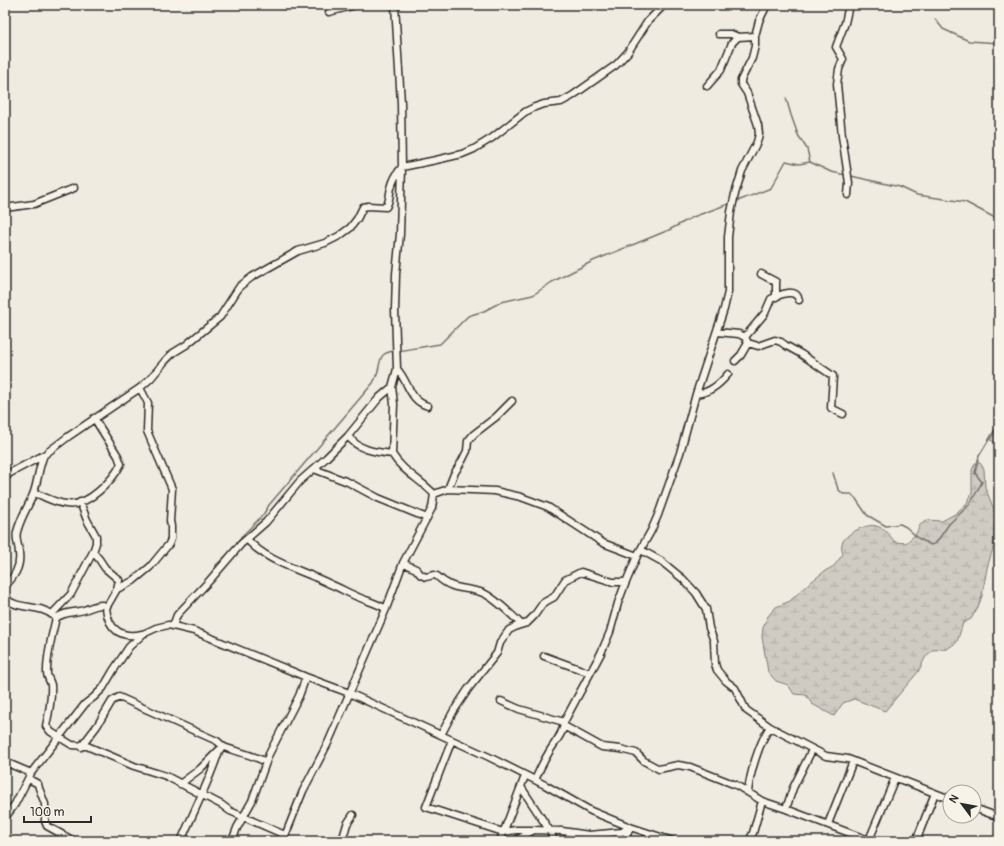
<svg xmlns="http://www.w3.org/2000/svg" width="1004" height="846" font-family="Pangolin,sans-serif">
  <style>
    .grass { fill: url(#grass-tufts); stroke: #7d7b76 }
    .wetland { fill: url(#wetland-marsh); stroke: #7d7b76 }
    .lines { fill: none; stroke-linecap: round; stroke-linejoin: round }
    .stream { stroke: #74726e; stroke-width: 1.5 }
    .minor-casing { stroke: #2b2b2b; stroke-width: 9 }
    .minor { stroke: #f7f3e8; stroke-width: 6 }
  </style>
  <defs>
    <pattern id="grass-tufts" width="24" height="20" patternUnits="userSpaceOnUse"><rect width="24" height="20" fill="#cfcbc2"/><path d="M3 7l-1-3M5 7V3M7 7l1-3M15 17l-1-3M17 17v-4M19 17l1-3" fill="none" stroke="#b2aea7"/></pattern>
    <pattern id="wetland-marsh" width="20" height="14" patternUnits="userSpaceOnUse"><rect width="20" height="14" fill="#cfcbc2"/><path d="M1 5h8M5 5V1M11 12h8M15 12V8" fill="none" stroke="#b2aea7"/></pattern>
  </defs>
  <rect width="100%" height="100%" fill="#efebe0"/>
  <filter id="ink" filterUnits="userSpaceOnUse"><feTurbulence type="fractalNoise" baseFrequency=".025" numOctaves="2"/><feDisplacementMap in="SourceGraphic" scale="8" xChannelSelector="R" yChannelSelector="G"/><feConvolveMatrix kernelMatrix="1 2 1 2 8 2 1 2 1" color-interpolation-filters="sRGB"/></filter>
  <g filter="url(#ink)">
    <path class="grass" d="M999 426V444L990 440Z"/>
    <path class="wetland" d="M975 463H980L984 469 985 487 997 517 994 526V545L987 568 982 596 978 607 971 619 963 623 957 642 947 649 932 650 925 658 918 672 885 711 854 699 843 703 834 716 812 704 806 695 794 694 788 685 776 681 768 672 762 637 763 628 768 616 776 607 790 601 807 585 825 571 834 566 843 554C842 551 841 547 842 544 844 534 867 523 876 526 885 528 890 536 895 542L906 543 916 534 920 525 927 520 942 521 955 514 967 503 972 493V470Z"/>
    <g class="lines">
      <path class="stream" d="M935 19 943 29 969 41 999 43
        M786 98 791 115 798 135 807 149 810 162
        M851 176 900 187 917 195 965 202 999 220
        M735 202 771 188 786 161 799 164 810 162 831 172 846 175
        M398 351 440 344 468 316 484 311 501 302 533 295 552 282 593 261 669 230 693 217 731 203
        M833 473 838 489 843 494H851L856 499 867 515 886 526 900 524 906 527 918 538 931 545 936 543 949 524 970 504 982 482 975 473 979 456 999 423
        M238 543 242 536 263 515 269 505 373 383C375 379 377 376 378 371 381 359 379 353 394 351
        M211 574 216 565 228 554"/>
      <defs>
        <path id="minor" d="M283 5 299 7 309 5
          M329 12 356 5
          M719 34H731L738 37 755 36
          M707 86 721 70 732 43 738 37
          M848 195 849 183 842 136 837 84 839 69 843 59 836 47 845 23 849 5
          M5 208 34 204 74 188
          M761 274 776 282V297
          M717 332 739 334 745 337 748 343 758 346 775 340 781 342 785 345 801 354 833 376 831 408 843 414
          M745 337 765 313 771 299C779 295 796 287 799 300
          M735 361 741 355 748 343
          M397 369C409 382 409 401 428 406
          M696 394C710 393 720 384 728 374
          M348 436C358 450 375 452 392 454
          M314 469 348 482 378 498 427 518
          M5 478 10 473 44 455 69 436 140 388 151 378 165 361 173 353 186 345 220 317 240 286 252 277 298 251 325 243 339 236 350 228 357 219 363 207 368 206 386 207C390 201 389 195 391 188 393 180 397 173 402 167L436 160 462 154 474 149 492 138 525 112 535 107 544 104 561 102 572 96 616 65 628 52 648 21 664 5
          M448 489 454 474 462 461 467 451 468 441 474 434 496 417 512 401
          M34 493C44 496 55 503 66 504 87 508 113 480 121 464L118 456 94 418
          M434 494 448 489 495 491 521 497 548 507 603 543 637 556
          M247 539C267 563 303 570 330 584 340 588 348 593 358 597 367 601 377 603 386 609
          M641 550 661 561 683 579 696 593 706 609 709 628 714 641 715 664 717 670 726 681 735 688 746 710 770 727 826 756 848 759 950 799
          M93 552 99 559 105 568 119 580 117 589 106 608
          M403 563 416 569 421 575 426 577 434 575 437 576C454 592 465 586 483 593 493 597 513 616 521 624
          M5 586C14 577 21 567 19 553 19 545 15 540 17 532 21 516 29 506 34 492 38 480 39 466 44 455
          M117 589 133 581 150 567 169 544 171 539V526L170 521 172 489 147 431 148 403 140 388
          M5 597C16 611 39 603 54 616
          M52 614 71 594 93 552 96 543V536L87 520 80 502
          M173 626 177 615 210 580 241 544 266 522 300 481 326 458 348 436 379 398 392 387
          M142 634C121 639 108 629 106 608L103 605C96 604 91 608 84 610 74 613 65 611 56 618 52 635 47 653 47 671 46 676 50 680 51 685 52 699 49 713 46 726L51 732 72 745 87 746 134 766 166 776 222 805 230 811 285 835
          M544 656 590 673
          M501 701 519 709 564 722
          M564 726 602 747 620 749 636 753 644 761 659 769 678 765 690 767 736 785 762 801 786 809 871 841
          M441 735 453 712 469 688 497 653 500 643 509 630 517 626 527 623 534 616 543 603 554 597 565 580 581 572 613 582H626
          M452 740 426 807 503 832 516 830H534
          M81 747 97 726 112 701 119 697 217 741 224 747
          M5 762 31 773
          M29 779 38 784 39 788 45 804V821L47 826 74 841
          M535 780C539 771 543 762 548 754 553 744 564 734 564 722L601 653 610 632 618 603 624 587 637 556 651 531 658 515 680 453 696 394 724 309 728 292V237L731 212 735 194 742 171 757 142 759 134 758 125 747 93 741 84V80L752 58 755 46V36L759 21 767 5
          M180 784 200 769 219 750 224 747C238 752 253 755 266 762
          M521 787 550 831 554 841
          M748 792C750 773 759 743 770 727
          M974 808 999 817
          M786 809 793 788 812 750
          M7 815 15 804 31 773 85 704 94 697 103 688 113 671 129 647 143 634 156 628 168 625 173 626 194 631 306 677 349 693 489 757 545 785 591 811 630 827 673 841
          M828 824 853 761
          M869 840 895 778
          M181 841C194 811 209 782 219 751
          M232 841 237 828 252 801 269 754 299 696 306 677
          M283 841 303 791 328 743 386 609 403 563 432 508 434 494C421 480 402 471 392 454L394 404 392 387 397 369 395 310 396 274 400 234 402 167 401 103 395 5
          M342 841 347 824 353 815
          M500 841 525 776
          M515 841 534 830 562 831 589 835 622 832 630 827
          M625 841 630 827
          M749 841 753 833 762 801
          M916 841 935 793"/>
      </defs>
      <use href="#minor" class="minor-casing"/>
      <use href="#minor" class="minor"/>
    </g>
  </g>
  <rect width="1004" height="846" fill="none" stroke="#f7f3e8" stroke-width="20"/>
  <rect x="10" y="10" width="984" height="826" fill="none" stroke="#2b2b2b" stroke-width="1.5" filter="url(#ink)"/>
  <g transform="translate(962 804) rotate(302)"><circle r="19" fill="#f7f3e8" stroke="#a5a39c"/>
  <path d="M0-3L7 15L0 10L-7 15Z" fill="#2b2b2b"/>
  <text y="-6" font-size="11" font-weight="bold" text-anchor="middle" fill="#2b2b2b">N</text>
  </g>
  <path d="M24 816v6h67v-6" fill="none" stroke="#2b2b2b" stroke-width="2"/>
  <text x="30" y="816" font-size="12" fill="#2b2b2b" stroke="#f7f3e8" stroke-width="3" paint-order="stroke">100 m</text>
</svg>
